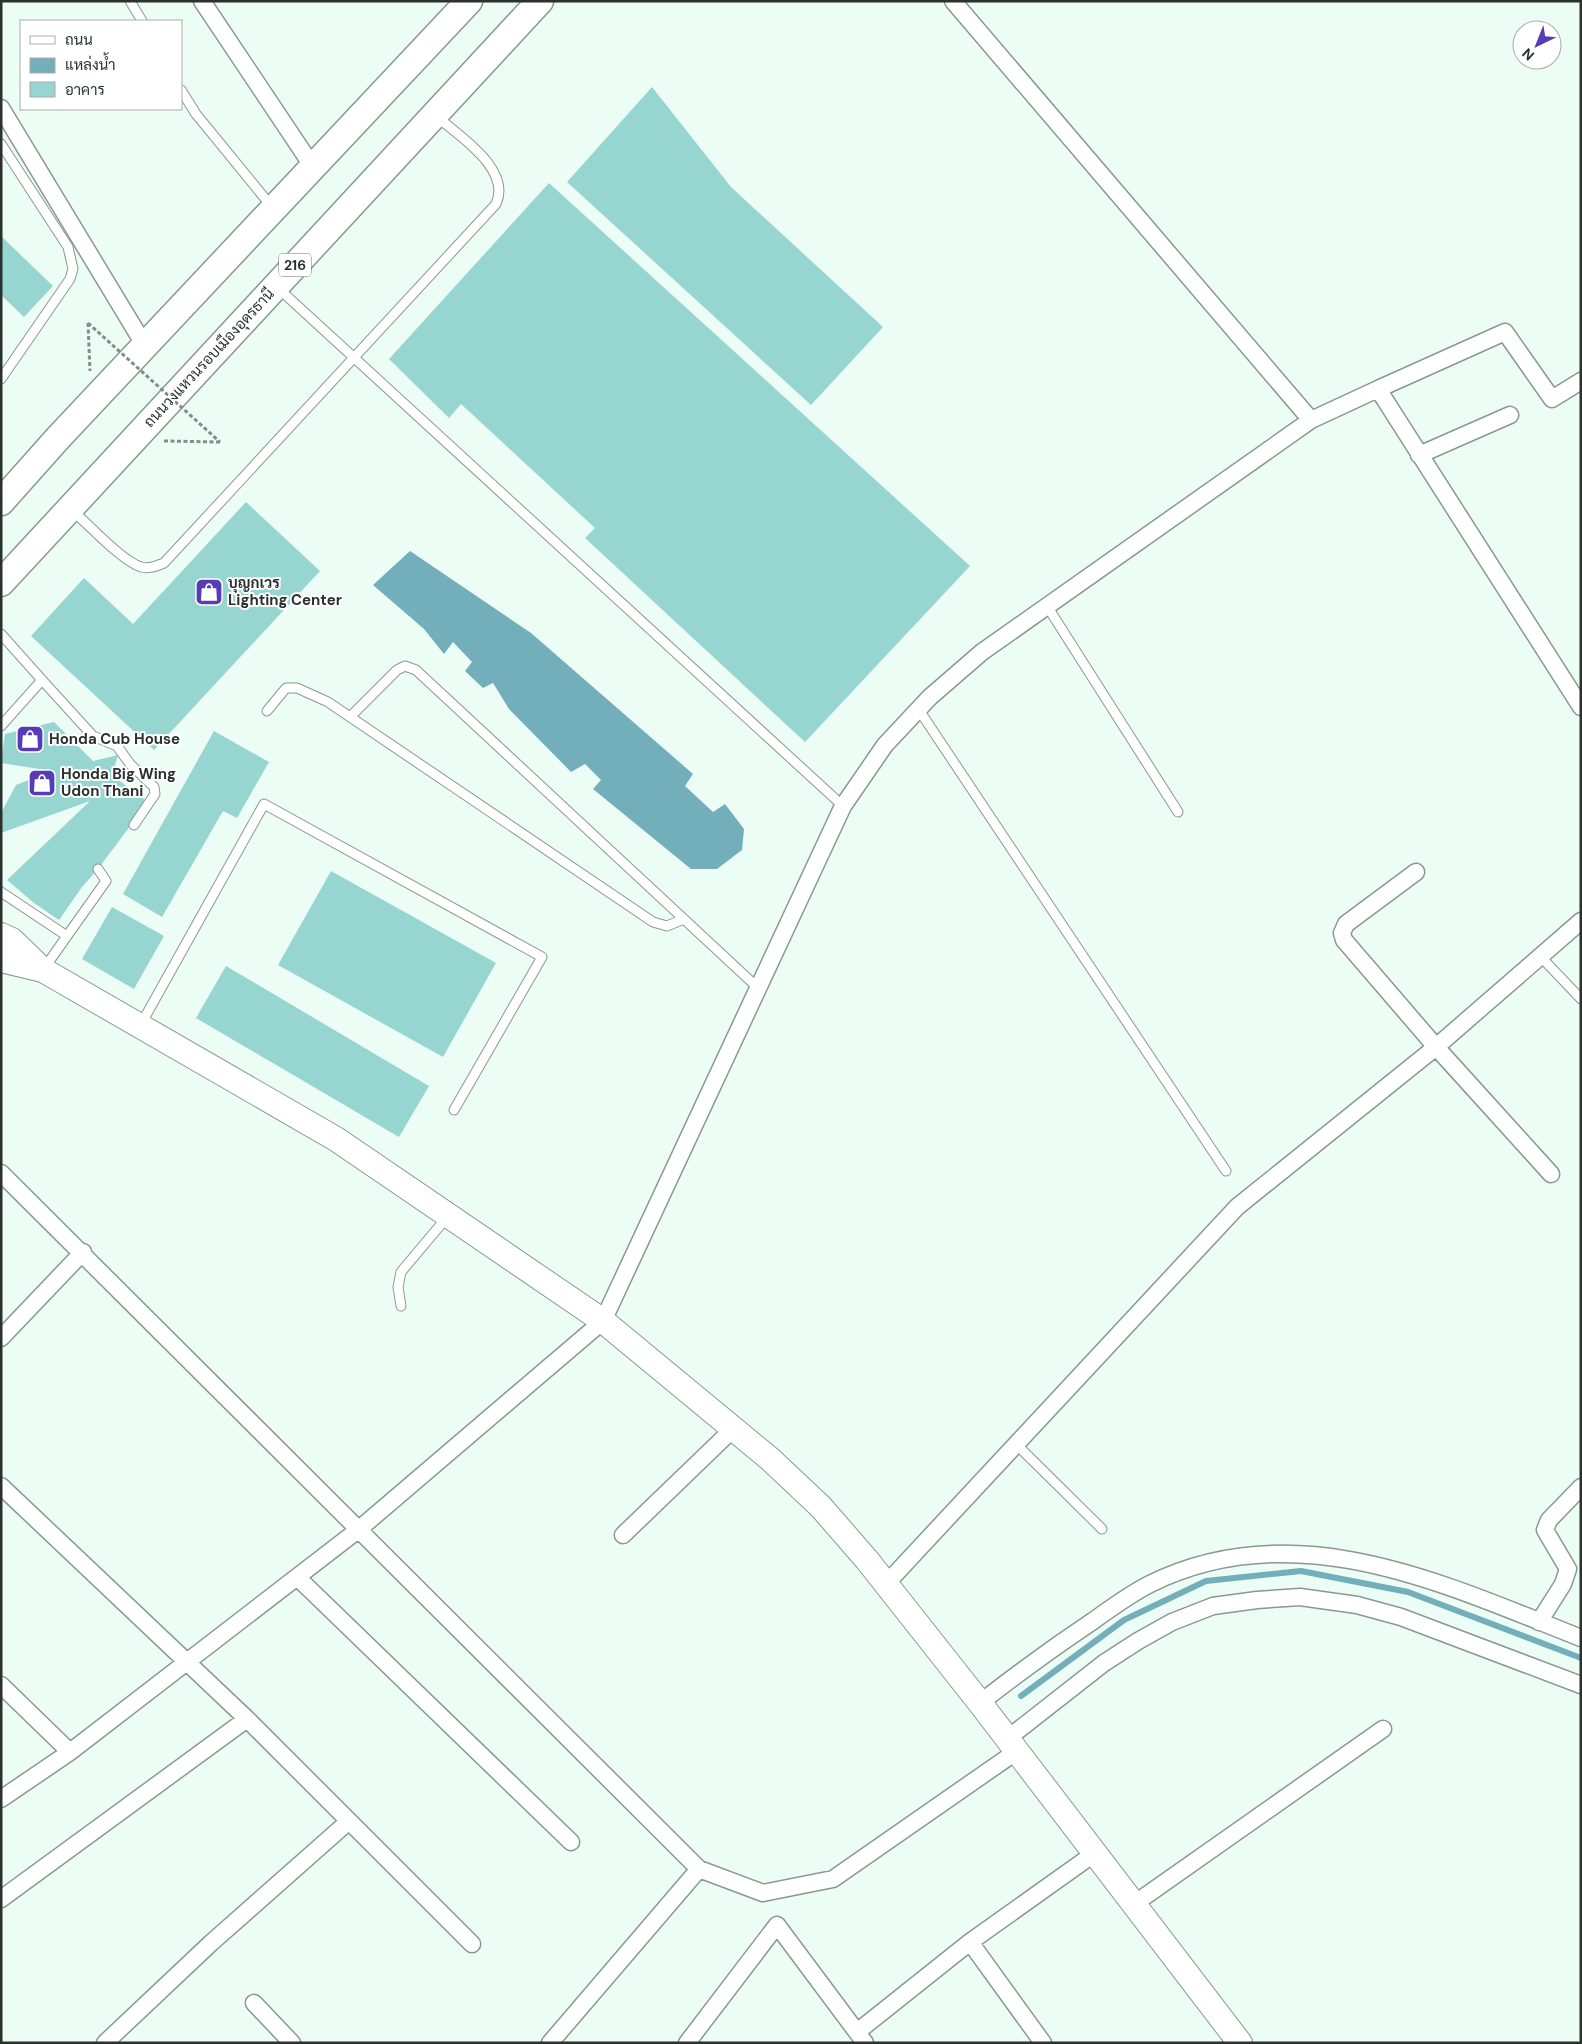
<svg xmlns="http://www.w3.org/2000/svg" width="1582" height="2044" font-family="'DM Sans',Sarabun,sans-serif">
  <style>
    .water { fill: #73aebb }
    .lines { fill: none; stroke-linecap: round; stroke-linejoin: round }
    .stream { stroke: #73aebb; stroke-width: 6 }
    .building { fill: #97d5d0 }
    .service-casing { stroke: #899991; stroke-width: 11 }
    .minor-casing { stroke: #899991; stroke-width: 19 }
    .secondary-casing { stroke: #899991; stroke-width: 26 }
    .primary-casing { stroke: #899991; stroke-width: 29 }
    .path { stroke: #838e89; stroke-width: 3; stroke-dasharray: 4 2.5; stroke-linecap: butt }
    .service { stroke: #fff; stroke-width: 9 }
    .minor { stroke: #fff; stroke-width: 16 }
    .secondary { stroke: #fff; stroke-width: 24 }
    .primary { stroke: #fff; stroke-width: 26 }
    .path-bridge { stroke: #838e89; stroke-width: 3; stroke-dasharray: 4 2.5; stroke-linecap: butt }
    .labels { text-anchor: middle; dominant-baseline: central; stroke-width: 4; stroke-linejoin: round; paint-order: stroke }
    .shield { fill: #fff; stroke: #6b6f6d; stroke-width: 1 }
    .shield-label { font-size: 14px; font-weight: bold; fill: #2b312e }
    .street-label { font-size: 15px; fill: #2b312e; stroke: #fff }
    .poi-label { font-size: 15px; font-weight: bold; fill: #2b312e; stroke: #fff; text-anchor: start }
  </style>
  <rect width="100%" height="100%" fill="#ecfdf5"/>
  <path class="water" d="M410 551 531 633 693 774 685 786 713 812 725 804 744 829 742 850 717 869H691L593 789 601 780 585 764 571 772 509 709 493 683 483 688 465 671 472 662 453 642 444 654 424 629 373 585Z"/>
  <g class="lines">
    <path class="stream" d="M1021 1696 1124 1620 1206 1581 1301 1571 1408 1592 1581 1658"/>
  </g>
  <path class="building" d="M652 87 731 187 883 327 811 405 567 182Z
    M549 183 970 566 805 742 585 538 595 528 461 404 449 418 389 359Z
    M1 236 53 286 24 317 1 295Z
    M246 502 320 571 154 750 31 636 84 578 133 624Z
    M54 722 93 761 118 755 112 775 148 802 98 869 82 887 59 920 34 903 7 880 90 801 1 833V813L16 785 52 771 1 763 5 734Z
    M214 731 269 762 237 818 223 811 162 917 123 894Z
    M331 871 496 963 443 1057 278 965Z
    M112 907 164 936 134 989 82 959Z
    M226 966 429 1086 399 1137 196 1018Z"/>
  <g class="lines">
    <defs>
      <path id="service" d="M130 1 142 21
        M181 90 196 114 272 207
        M1 144 68 247 73 269 70 279 1 379
        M278 288 843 806
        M72 510C88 524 122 561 141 567 150 569 156 566 164 563L496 204C512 169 459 136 436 116
        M1047 606 1178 812
        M1 634 42 680 1 726
        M42 680 93 736 117 746 130 764 154 787 155 794 134 825
        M919 710 1226 1171
        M267 711 286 688H297L328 702 653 922 667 926 684 919
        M351 716 397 670 405 666 416 670 757 987
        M1 892 67 936 43 970
        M67 936 106 881 98 869
        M1540 956 1581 999
        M140 1026 264 804 542 957 454 1110
        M401 1306 398 1287 401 1272 448 1216
        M1017 1445 1102 1529"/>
      <path id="minor" d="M202 1 313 167
        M953 1 1311 420
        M1 108 145 346
        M1378 389 1505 332 1552 399 1581 381
        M1419 455 1510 415
        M1416 872 1346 924 1342 933 1344 940 1436 1047 1551 1174
        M1 1173 699 1869 763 1893 833 1879 1017 1751
        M1 1338 83 1252
        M1 1486 247 1719 472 1944
        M623 1535 733 1429
        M298 1578 571 1842
        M886 1584 1237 1207 1436 1047 1581 921
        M1539 1622 1563 1584 1568 1569 1545 1530 1549 1520 1581 1487
        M1 1685 70 1752
        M980 1703C1017 1674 1054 1647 1093 1621 1111 1608 1130 1594 1150 1584 1295 1512 1444 1584 1581 1638
        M1007 1739 1104 1663 1138 1641 1172 1622 1213 1606 1257 1600 1300 1597 1357 1605 1401 1617 1581 1685
        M1 1799 70 1752 358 1530 603 1321 843 806 885 745 930 697 982 652 1311 420 1378 389 1581 707
        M1 1899 247 1719
        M1134 1904 1383 1729
        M970 1942 1043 2043
        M254 2003 292 2043
        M857 2032 970 1942 1095 1853
        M105 2043 211 1943 349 1821
        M550 2043 699 1869
        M687 2043 777 1925 865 2043"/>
      <path id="secondary" d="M1 935 12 940 43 970 336 1139 603 1321 770 1459 821 1507 867 1560 980 1703 1240 2043
        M1 960 43 970"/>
      <path id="primary" d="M1 502 58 438 469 1
        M1 583 540 1"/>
    </defs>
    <use href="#service" class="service-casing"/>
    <use href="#minor" class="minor-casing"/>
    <use href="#secondary" class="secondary-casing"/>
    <use href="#primary" class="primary-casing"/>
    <path class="path" d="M88 323 90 371
      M164 441 220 442"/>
    <use href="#service" class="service"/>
    <use href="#minor" class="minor"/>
    <use href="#secondary" class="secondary"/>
    <use href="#primary" class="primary"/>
    <path class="path-bridge" d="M88 323 220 442"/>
  </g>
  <defs>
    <symbol id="shop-square" viewBox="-11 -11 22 22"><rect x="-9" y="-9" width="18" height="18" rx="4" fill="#563db5" stroke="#fff"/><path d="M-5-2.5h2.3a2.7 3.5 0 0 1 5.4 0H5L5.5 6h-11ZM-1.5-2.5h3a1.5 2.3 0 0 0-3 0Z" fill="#fff"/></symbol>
  </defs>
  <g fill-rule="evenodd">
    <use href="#shop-square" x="193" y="576" width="32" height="32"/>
    <use href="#shop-square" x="14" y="723" width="32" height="32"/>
    <use href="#shop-square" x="26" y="767" width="32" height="32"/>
  </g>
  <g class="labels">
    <rect class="shield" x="279" y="253.5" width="32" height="23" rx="4"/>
    <g class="shield-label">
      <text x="295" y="265">216</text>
    </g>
    <g class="street-label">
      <text transform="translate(209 358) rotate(-47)">ถนนวงแหวนรอบเมืองอุดรธานี</text>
    </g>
    <g class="poi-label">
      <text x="228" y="583">บุญกเวร<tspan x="228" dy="17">Lighting Center</tspan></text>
      <text x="49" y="739">Honda Cub House</text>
      <text x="61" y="774">Honda Big Wing<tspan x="61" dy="17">Udon Thani</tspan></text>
    </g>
  </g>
  <rect width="1582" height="2044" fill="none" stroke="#2b312e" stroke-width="5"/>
  <rect x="20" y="20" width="162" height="90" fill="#ffffff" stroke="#aaadab"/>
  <rect x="30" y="36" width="25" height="8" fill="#ffffff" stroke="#aaadab"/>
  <text x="65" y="45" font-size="15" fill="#2b312e">ถนน</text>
  <rect x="30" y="58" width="25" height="15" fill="#73aebb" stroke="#aaadab"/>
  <text x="65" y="70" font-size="15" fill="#2b312e">แหล่งน้ำ</text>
  <rect x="30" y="82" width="25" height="15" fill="#97d5d0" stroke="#aaadab"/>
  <text x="65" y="95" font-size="15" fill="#2b312e">อาคาร</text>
  <g transform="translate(1537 45) rotate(223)"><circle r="24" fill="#ffffff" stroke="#aaadab"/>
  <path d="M0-4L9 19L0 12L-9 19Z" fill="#563db5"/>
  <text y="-8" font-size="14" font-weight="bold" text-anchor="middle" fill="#2b312e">N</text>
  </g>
</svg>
